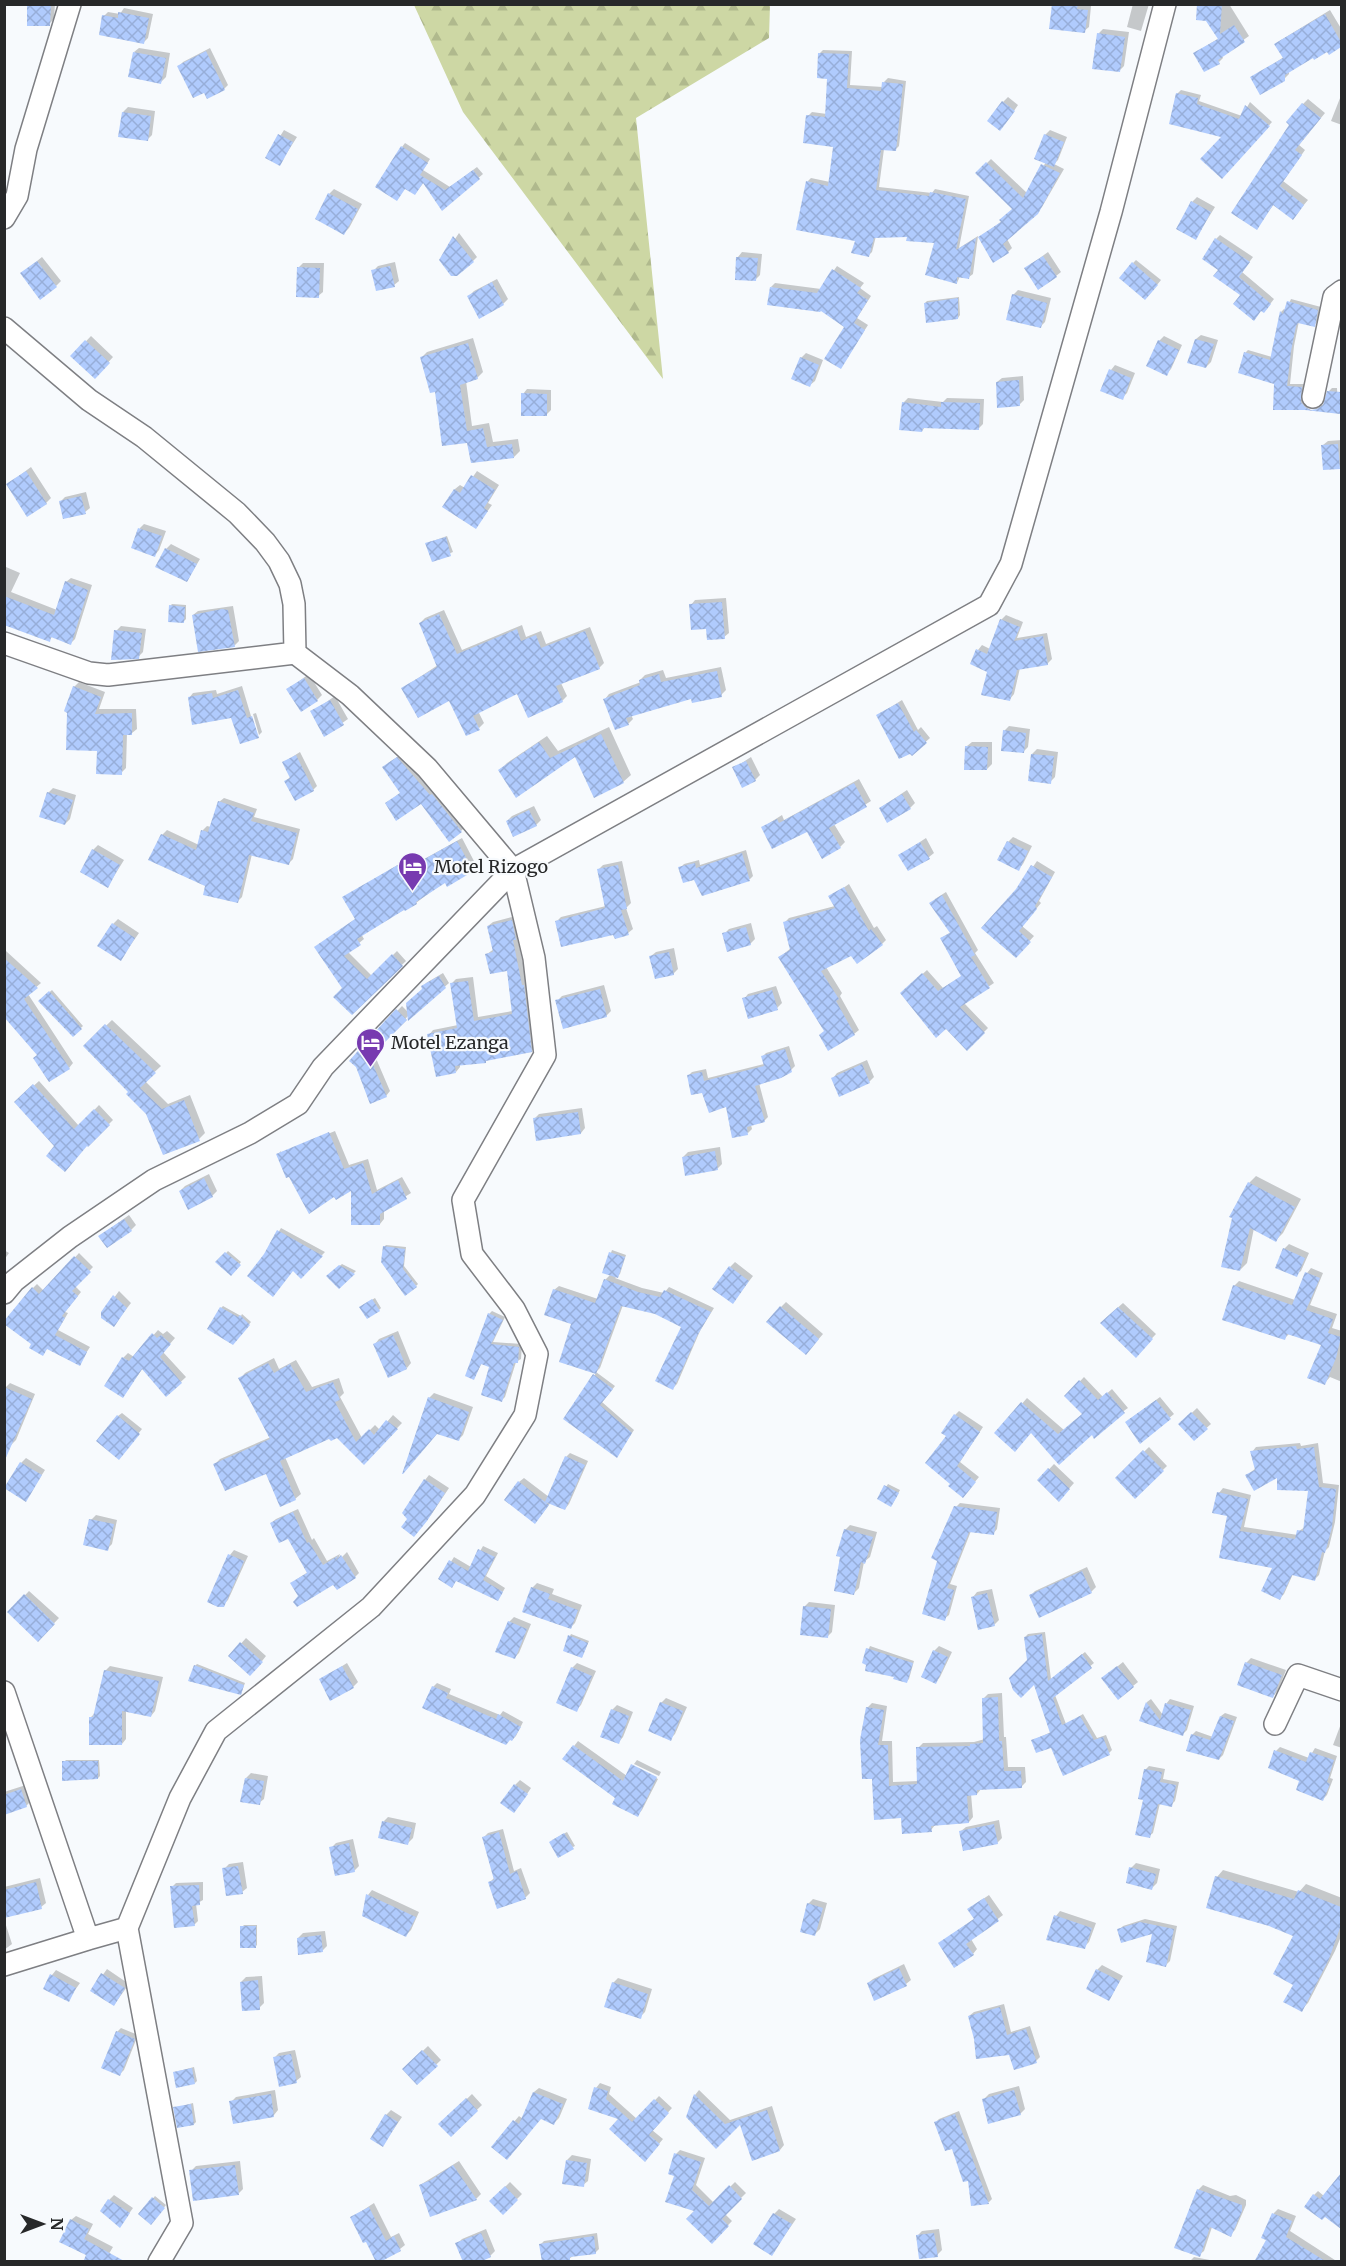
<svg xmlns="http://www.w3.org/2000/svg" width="1346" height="2266" font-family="Merriweather,serif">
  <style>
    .forest { fill: url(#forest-firs) }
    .shadow { fill: #0003 }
    .building { fill: url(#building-cross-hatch) }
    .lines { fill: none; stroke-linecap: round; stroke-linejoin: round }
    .minor-casing { stroke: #7e7f83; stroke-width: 24 }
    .minor { stroke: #fff; stroke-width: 21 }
    .labels { text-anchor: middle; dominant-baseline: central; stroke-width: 4.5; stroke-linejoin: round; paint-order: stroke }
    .poi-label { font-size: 18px; fill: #272829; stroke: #f7fafd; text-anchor: start }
  </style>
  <defs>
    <pattern id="forest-firs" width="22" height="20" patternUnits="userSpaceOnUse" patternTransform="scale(1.5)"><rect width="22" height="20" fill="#cdd7a4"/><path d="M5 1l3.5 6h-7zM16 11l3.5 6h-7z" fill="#b0b98d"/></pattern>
    <pattern id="building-cross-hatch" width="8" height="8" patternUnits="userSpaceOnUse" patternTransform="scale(1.5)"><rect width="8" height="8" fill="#b0cbfd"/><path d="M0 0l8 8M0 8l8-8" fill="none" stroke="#97aed9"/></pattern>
  </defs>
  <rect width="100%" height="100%" fill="#f7fafd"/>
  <path class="forest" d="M414 5H770L769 38 636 118 663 379 463 112Z"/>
  <path class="shadow" d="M29 4H55L54 19 49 24Z
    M1053 4 1091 6 1089 27 1084 31Z
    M1133 4H1149L1141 31 1127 27Z
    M1199 4H1229L1249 36 1222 55 1223 58 1219 62 1195 53 1219 38Z
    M124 8 153 14 148 38 144 42 104 16 108 12 120 14Z
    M1330 10 1342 30V45L1329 53 1327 50 1313 56 1289 70V74L1284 79 1252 77 1284 57 1276 44 1281 40Z
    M1103 29 1129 32 1124 66 1119 71 1098 34Z
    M139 48 170 53 166 77 161 82 134 52Z
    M210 48 228 85 224 89 179 66 183 62Z
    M823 50 852 51 850 85 883 87 884 82 888 78 906 81 899 146 895 150 884 149 879 187 932 193 935 189 969 196 959 248 978 236 973 274 969 277 960 276 957 283 936 241 908 235 876 236 872 252 868 256 807 182 811 178 830 182 835 146 808 116 812 112 827 114 828 77 819 54Z
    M1181 90 1201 95 1199 101 1242 116 1250 102 1272 122 1222 177 1224 136 1177 94Z
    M1342 93V125L1331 121Z
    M1008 97 1018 105 1005 124 1003 102Z
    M1308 99 1325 113 1299 145 1305 150 1283 181 1308 200 1293 218 1274 204 1257 228 1303 104Z
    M128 107 155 111 152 135 147 140 123 112Z
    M284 130 297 137 280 164 267 157Z
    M1050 130 1067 137 1058 160 1054 164 1064 169 1042 207 1007 239 1012 248 1008 252 980 237 1002 221 1014 209 977 173 991 159 1027 193 1046 162 1045 135Z
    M405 143 430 159 423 170 450 187 477 167 483 174 442 209 424 182 415 194 406 188 402 147Z
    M334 189 362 204 349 228 344 233 329 194Z
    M1197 197 1215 207 1196 238 1192 202Z
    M459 233 477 257 473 261 441 260Z
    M1220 235 1253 257 1242 272 1274 299 1268 307 1262 310 1242 295 1220 269 1216 239Z
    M742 252 762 254 760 275 755 280 738 257Z
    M1048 252 1061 272 1056 276 1026 268Z
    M42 257 61 281 56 286 27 269Z
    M1136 260 1161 280 1149 295 1133 263Z
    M395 262 399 281 394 285 373 271 378 266Z
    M303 263H324L323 292 318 296 298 268Z
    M837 266 864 283 860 288 871 296 857 318 868 325 841 367 846 326 821 309 771 287 775 283 821 289Z
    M497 279 508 299 503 304 469 296 474 291Z
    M1018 290 1051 298 1045 322 1040 327 1013 295Z
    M959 297 960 315 958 318 925 303 927 301Z
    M1291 299 1321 307 1317 322 1314 325 1299 321 1294 346 1290 384H1305L1304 398 1315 407 1325 404 1329 391 1332 388H1337L1338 408 1335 412 1305 408 1245 353 1248 350 1272 357 1281 312 1284 309 1286 310Z
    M1201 335 1218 340 1211 362 1206 367 1196 339Z
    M91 336 113 357 95 377 72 356Z
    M1164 336 1182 345 1171 369 1166 374 1159 341Z
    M473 338 483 372 477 378 466 381 472 426 489 423 493 442 518 439 520 451 514 457 468 441 421 358 427 352Z
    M806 353 823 360 815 381 810 385 801 358Z
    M1115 365 1135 373 1127 393 1122 398 1111 370Z
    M1023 376 1024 400 1019 405 997 382 1002 378Z
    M527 389 551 390V410L546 415 523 394Z
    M908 398 943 402 947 398 984 399 983 424 978 429 925 427 922 431 903 403Z
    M1342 440V464L1339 467 1323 445 1328 441Z
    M31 467 51 498 46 503 8 484Z
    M477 471 499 485 488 503 492 505 476 527 444 506 455 489 460 485 465 488Z
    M86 492 90 508 85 512 60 502 65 497Z
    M144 524 166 531 159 550 155 555 133 547 140 528Z
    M447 536 453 552 433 560 427 543Z
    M171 544 200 559 187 581 166 549Z
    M6 567 20 573 11 592 57 610 66 582 71 578 92 585 75 639 71 643 53 636 49 640 4 612Z
    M726 598 729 633 724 637 708 627 691 605 695 600Z
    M172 604 186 605V619L184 621 170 606Z
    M233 606 239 641 234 646 193 615 198 611Z
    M444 610 462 650 522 625 526 637 541 631 546 644 590 627 604 663 599 668 561 683 567 696 562 701 518 692 478 711 484 723 479 728 449 699 403 688 438 665 420 623 425 618Z
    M1006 615 1023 622 1017 638 1047 633 1052 659 1047 664 1020 668 1014 694 1010 699 988 671 978 650 982 645 990 649 1001 620Z
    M121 626 146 629 143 652 138 657 116 631Z
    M721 667 726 690 721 695 692 697 631 715 633 719 628 724 605 699 609 694 641 682 640 680 645 675 663 670 666 678Z
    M309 674 322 695 317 700 288 689Z
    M79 682 105 692 99 709H136L137 729 132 733H127L126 768 121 773 98 749 74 687Z
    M242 686 257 736 232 717 189 698 193 693 216 690 217 694Z
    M335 696 348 719 325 735 312 712Z
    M902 700 918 730 921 727 930 738 912 754 878 715Z
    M256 713 262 732 259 735 253 714Z
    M1009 726 1030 729 1028 747 1023 752 1004 731Z
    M609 727 631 775 623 782 576 755 500 770 507 763 547 736 558 751Z
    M972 742H992V764L987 769 967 746Z
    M1037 749 1058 752 1055 777 1050 782 1032 754Z
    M300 752 317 786 313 790 286 781 291 776 284 762Z
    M402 754 465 827 461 831 421 802 387 803 401 792 388 763Z
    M751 757 760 775 755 780 734 768Z
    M859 779 871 801 834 824 845 842 840 847 808 830 763 827 782 815 784 820Z
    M53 788 76 795 70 819 65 824 48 793Z
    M907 790 915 803 910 808H880Z
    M224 798 257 809 254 817 300 829 293 859 288 864 252 854 242 897 238 901 206 885 162 835 167 830 199 845 203 830 207 826 211 827 219 802Z
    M534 806 541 820 536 825 507 821 512 816Z
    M1013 837 1032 846 1023 864 1018 869 1008 842Z
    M462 838 474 861 473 863 475 867 471 871 445 881 416 903 361 934 364 939 348 952 372 976 397 951 406 961 352 1013 344 988 316 947 356 919 344 897 413 856 417 863Z
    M926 838 934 853 929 857 900 855Z
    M98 845 124 860 108 886 93 850Z
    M746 850 753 876 750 879 695 878 680 868 684 864 699 860 700 865Z
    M622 861 631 903 626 908 633 929 628 933H614L557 921 561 917 606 906 599 869 603 865Z
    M1037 861 1055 872 1039 901 1041 903 1022 926 1034 936 1016 956 1017 890Z
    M849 884 874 928 877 926 886 940 882 944 851 954 826 967 842 993 840 996 859 1030 854 1034 825 1030 780 957 791 948 784 923 789 918 835 906 830 897Z
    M946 892 978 950 975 953 994 983 964 1003 988 1028 967 1049 947 1027 902 993 927 970 943 988 962 976 941 938 951 932 935 899Z
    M516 916 520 934 517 937 527 981 535 1047 531 1052 460 1064V1067L456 1072 429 1035 433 1030 458 1025 451 984 456 979 473 977 478 1017 513 1011 508 969 487 954 494 949 488 926 493 922Z
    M118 919 139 933 121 959 113 924Z
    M751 923 755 939 750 944 724 934 729 929Z
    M674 948 678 969 673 974 651 956 656 952Z
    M6 951 41 983 28 994 73 1063 69 1068 39 1055 4 1014Z
    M443 973 449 983 409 1018V1015L382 1043 374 1035 402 1006 408 1012 426 983Z
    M604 985 611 1011 606 1016 557 1001 562 996Z
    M776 986 782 1003 777 1008 744 999 748 994Z
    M52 990 83 1026 73 1035 40 1001Z
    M112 1020 161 1066 145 1081 168 1104 190 1095 205 1133 199 1139 164 1154 148 1113 130 1092 85 1046Z
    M369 1042 390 1091 386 1096 351 1061Z
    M789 1046 795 1066 791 1070 759 1083 768 1117 764 1121 751 1125 752 1129 748 1133 728 1105 703 1091 688 1076 692 1072 706 1069 708 1078 764 1064 762 1057 766 1053Z
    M867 1060 874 1077 869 1082 833 1078 837 1073Z
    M39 1081 79 1126 99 1105 113 1120 88 1145 56 1146 16 1102Z
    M582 1108 585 1128 581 1133 534 1119 539 1114Z
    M335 1131 349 1165 368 1159 377 1190 402 1177 411 1193 384 1210V1219L380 1224 353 1188 278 1154 281 1151V1153Z
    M720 1147 722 1164 717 1169 683 1157 688 1152Z
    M209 1174 217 1191 212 1196 180 1191 185 1186Z
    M1256 1176 1301 1199 1283 1233 1276 1240 1254 1228 1247 1263 1240 1270 1249 1183Z
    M129 1215 136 1225 131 1230 100 1236Z
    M281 1228 325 1252 301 1277 294 1269 265 1255Z
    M1289 1244 1309 1253 1301 1271 1296 1275 1284 1249Z
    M386 1245 406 1247 404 1266 418 1284 416 1286 384 1247Z
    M4 1250 9 1253 4 1260Z
    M612 1250 626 1255 620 1274 615 1278 642 1288 664 1293 669 1287 714 1308 700 1331 677 1384 673 1388 683 1326 655 1313 623 1305 600 1368 596 1372 615 1386 602 1402 634 1430 619 1453 565 1419 596 1373 554 1290 559 1286 598 1299 605 1280 611 1274 604 1272Z
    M228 1251 241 1262 231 1274 218 1262Z
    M79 1253 93 1267 75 1286 81 1292 65 1312 68 1313 58 1330 90 1347 79 1364 48 1347 43 1354 32 1344 33 1288 37 1284 44 1291Z
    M735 1262 753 1276 737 1297 730 1267Z
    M342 1264 356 1271 339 1287 328 1276Z
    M1311 1268 1323 1273 1310 1305 1337 1314 1332 1328 1342 1331V1382L1330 1377 1324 1384 1323 1344 1289 1334 1284 1339 1234 1286 1239 1281 1295 1300 1307 1273Z
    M119 1291 131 1303 114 1325 103 1313Z
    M375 1298 381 1308 379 1310 363 1305Z
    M786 1302 823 1334 810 1349 781 1307Z
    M1123 1303 1156 1334 1136 1355 1106 1318Z
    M223 1306 241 1316 242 1314 251 1322 233 1343 221 1308Z
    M492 1311 505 1317 493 1342 522 1344 521 1359 516 1362 505 1397 502 1400 491 1366 482 1363 474 1378 489 1314Z
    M158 1330 163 1334 167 1331 175 1338 163 1352 186 1377 167 1395 143 1368 123 1396V1358L128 1353 134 1357Z
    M398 1331 411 1363 407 1368 375 1344 379 1339Z
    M274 1358 279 1369 296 1360 312 1387 339 1378 344 1393 340 1397 362 1438 375 1425 380 1430 393 1415 402 1423 364 1462 338 1436 330 1437 285 1457 301 1494 295 1499 266 1472 215 1464 220 1459 271 1437 240 1379 245 1373Z
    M1084 1377 1103 1397 1112 1389 1128 1408 1092 1433 1060 1463 1032 1431 996 1433 1027 1398 1064 1430 1084 1413 1066 1396Z
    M10 1383 35 1394 16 1440 11 1445 5 1388Z
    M434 1393 473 1407 463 1435 458 1440 429 1398Z
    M1160 1397 1174 1414 1140 1442 1130 1419Z
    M1197 1408 1211 1424 1194 1439 1180 1424Z
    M959 1411 983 1427 960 1462 979 1477 963 1496 948 1436 955 1415Z
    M122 1413 142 1429 122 1454 118 1416Z
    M1300 1443 1301 1446 1318 1443 1323 1483 1339 1485 1335 1522 1329 1547 1325 1551 1319 1575 1315 1579 1293 1574 1284 1594 1280 1598 1274 1566 1221 1557 1228 1515 1219 1493 1223 1488 1251 1495 1244 1527 1298 1535 1299 1531 1305 1527 1309 1489 1279 1475H1247L1256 1468 1252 1452 1256 1447Z
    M1149 1447 1167 1466 1135 1497 1117 1478Z
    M570 1453 588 1461 569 1504 565 1509 551 1502 540 1517 519 1482 524 1478 549 1497 566 1457Z
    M26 1458 45 1470 26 1500 21 1463Z
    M1054 1464 1074 1483 1059 1500 1039 1480Z
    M429 1475 449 1488 431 1515 418 1531 409 1518 425 1480Z
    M888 1484 900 1490 893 1503 879 1498Z
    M960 1503 1000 1508 997 1529 993 1534 971 1531 950 1584 957 1586 949 1615 944 1619 924 1613 956 1507Z
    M298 1509 312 1540 314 1538 327 1561 340 1554 337 1562 347 1552 359 1573 355 1577 334 1583 300 1597 297 1579 308 1572 288 1537 271 1523 276 1519Z
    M96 1515 117 1520 112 1544 107 1549 91 1520Z
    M850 1525 877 1532 870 1557 864 1562 859 1588 854 1593 845 1530Z
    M483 1546 498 1553 486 1576 505 1588 501 1595 457 1580 452 1586 440 1579 454 1557 471 1567Z
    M234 1550 248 1556 228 1600 223 1605 230 1555Z
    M1087 1567 1096 1587 1091 1592 1030 1596 1035 1591Z
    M537 1583 554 1589 552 1594 582 1605 575 1623 570 1628 532 1588Z
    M992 1589 999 1620 994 1625 973 1597 977 1592Z
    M29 1591 59 1618 38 1640 9 1612Z
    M809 1602 835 1605 832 1632 827 1637 804 1607Z
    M514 1617 531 1624 519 1653 514 1658 509 1622Z
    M1045 1632 1051 1679 1085 1652 1094 1663 1055 1695 1066 1724 1083 1714 1097 1738 1106 1735 1112 1750 1109 1753 1052 1746 1033 1740 1051 1732 1028 1660 1025 1637 1028 1634Z
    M571 1634 589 1641 582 1657 570 1636Z
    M246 1638 266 1656 255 1670 230 1656Z
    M870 1646 914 1661 909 1679 907 1681 863 1662Z
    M939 1646 952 1652 940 1677 936 1682 934 1651Z
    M1251 1658 1286 1670 1278 1691 1273 1696 1246 1663Z
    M1123 1662 1138 1682 1133 1686 1108 1674Z
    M347 1663 358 1682 353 1687 320 1680Z
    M577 1663 596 1671 581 1705 576 1710 572 1668Z
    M197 1664 245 1683 242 1691 240 1693 195 1666Z
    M110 1666 163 1677 155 1711 151 1716 126 1710V1739L122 1744 91 1717 96 1712 105 1671Z
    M437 1683 451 1689 449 1694 500 1715 503 1711 523 1722 516 1736 512 1740 424 1708 433 1687Z
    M1002 1693 1004 1737H1006L1008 1767H1025L1026 1782 1021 1787 982 1788 977 1794H971L973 1817 969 1822 936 1824 931 1830 903 1816 875 1818 867 1708 872 1703 887 1706 882 1741H892L893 1782 919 1781 918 1748 923 1743 974 1742 985 1739 984 1698 988 1694Z
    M666 1698 687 1707 675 1734 670 1739 661 1703Z
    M1151 1699 1163 1715 1166 1704 1170 1699 1194 1706 1187 1730 1183 1734 1141 1720 1147 1702Z
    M617 1705 633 1712 623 1737 619 1742 612 1710Z
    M1225 1713 1237 1717 1223 1755 1219 1759 1192 1735 1196 1731 1213 1737 1221 1716Z
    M1342 1721V1748L1333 1745Z
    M578 1741 627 1776 632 1766 658 1779 642 1810 638 1815 564 1759Z
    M1280 1747 1309 1758 1315 1748 1337 1756 1330 1778 1333 1779 1327 1795 1323 1799 1301 1780 1270 1767 1276 1751Z
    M66 1760H99L100 1776 98 1778 64 1762Z
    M637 1760 661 1772 659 1776 634 1764Z
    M1149 1766 1165 1769 1163 1779 1179 1782 1175 1801 1171 1805 1160 1803 1153 1833 1149 1836 1145 1799 1140 1798 1146 1769Z
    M251 1773 268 1776 264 1799 259 1803 246 1778Z
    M520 1780 531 1788 519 1806 515 1785Z
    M26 1785 31 1801 26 1806 4 1813V1792Z
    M388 1817 416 1823 413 1838 408 1843 383 1822Z
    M999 1820 1002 1838 997 1843 961 1831 966 1827Z
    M503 1829 514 1871 521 1868 530 1893 526 1897 498 1907 490 1882 494 1878 484 1837 488 1833Z
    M567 1832 575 1846 573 1847 552 1840Z
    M353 1839 359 1866 354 1871 331 1848 336 1843Z
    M243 1862 247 1888 242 1892 224 1869 229 1864Z
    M1136 1863 1160 1869 1157 1883 1152 1888 1131 1868Z
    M1223 1870 1299 1892 1306 1884 1342 1898V1934L1335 1951 1308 2003 1301 2010 1295 1984V1935L1217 1877Z
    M40 1878 46 1903 41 1907 4 1917V1887Z
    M203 1882V1900L196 1904 198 1921 194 1925 172 1887 176 1883Z
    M372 1890 419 1912 411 1930 406 1935 368 1895Z
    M989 1895 1003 1915 971 1939 977 1949 973 1954 940 1943 975 1918 974 1905Z
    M813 1899 827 1903 820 1929 815 1934 808 1904Z
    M1060 1911 1096 1923 1089 1942 1084 1947 1056 1916Z
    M4 1919 12 1944 4 1950Z
    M1145 1919 1177 1926 1170 1961 1166 1965 1154 1932 1119 1930 1123 1926Z
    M244 1925H257V1945L255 1947 242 1927Z
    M325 1931 327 1946 322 1951 298 1938 303 1933Z
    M904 1964 911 1980 906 1984 868 1983 873 1979Z
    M1102 1965 1123 1976 1109 1999 1097 1970Z
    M107 1969 129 1984 114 2005 92 1990Z
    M56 1970 80 1983 68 2000 52 1975Z
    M262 1976 264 2003 259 2008 241 1982 246 1977Z
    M618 1978 652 1989 645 2012 640 2017 613 1983Z
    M1004 2004 1011 2032 1030 2026 1040 2057 1036 2061 1010 2054 969 2016 974 2012Z
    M121 2028 138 2035 124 2070 120 2074 117 2032Z
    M428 2046 441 2060 417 2083 404 2069Z
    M295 2050 301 2077 296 2081 274 2058 279 2053Z
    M194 2067 197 2081 195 2083 175 2072Z
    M600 2083 611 2087 609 2094 637 2119 659 2096 672 2108 652 2130 663 2139 649 2156 596 2088Z
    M1019 2086 1025 2109 1020 2114 984 2099 989 2094Z
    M539 2088 567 2099 559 2118 554 2123 541 2118 493 2147 519 2116 523 2119 534 2092Z
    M275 2090 278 2110 274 2115 231 2102 236 2097Z
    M699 2090 730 2120 772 2106 784 2145 780 2150 741 2123 716 2147 688 2117 695 2095Z
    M472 2094 482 2105 451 2135 441 2124Z
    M193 2103 196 2122 194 2124 175 2108Z
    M391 2110 402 2117 383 2145 386 2115Z
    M959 2111 992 2199 989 2202 972 2204 969 2179 953 2147 936 2122 939 2119Z
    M680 2150 705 2158 696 2185 714 2203 735 2182 746 2193 725 2214 732 2221 712 2242 676 2175V2154Z
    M572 2155 591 2159 588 2181 583 2185 567 2160Z
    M240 2161 243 2189 238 2194 191 2171 196 2166Z
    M459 2161 481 2194 476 2199 431 2215 420 2185Z
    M1342 2175V2227L1325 2215 1314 2195 1318 2191 1324 2196Z
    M510 2182 522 2194 503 2213 491 2201Z
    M1203 2185 1230 2196 1236 2195 1246 2200V2205L1235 2230 1230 2235 1212 2227 1204 2251 1199 2255 1198 2190Z
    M114 2195 133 2208 120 2226 109 2200Z
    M155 2196 166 2205 151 2223 140 2214Z
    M374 2203 391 2237 399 2233 405 2245 400 2249 377 2261 354 2216Z
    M779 2209 796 2219 772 2254 774 2214Z
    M1278 2209 1296 2216 1290 2231 1338 2262H1295L1263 2237 1274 2213Z
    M76 2216 93 2224 88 2234 113 2247 104 2262 88 2254 71 2220Z
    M486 2229 495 2251 490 2256 457 2244 462 2239Z
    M939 2229 942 2250 937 2255 917 2236 922 2231Z
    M597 2233 599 2249 595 2253 573 2256 569 2259 541 2244 544 2241Z
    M1194 2257 1215 2261V2262H1189Z"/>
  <path class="building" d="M27 4H51L50 26H27Z
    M1052 4H1078L1077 9 1088 10 1085 33 1049 29Z
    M1197 4H1222L1220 34 1234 25 1245 42 1218 60 1220 64 1204 72 1193 53 1218 39 1206 21 1196 20Z
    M118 12 149 18 144 44 99 35 102 15 118 18Z
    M1325 14 1341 42V47L1329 55 1327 52 1314 60 1313 58 1285 75V81L1260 95 1250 77 1283 58 1274 44Z
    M1097 33 1125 37 1120 72 1092 69Z
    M206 51 225 90 207 99 204 93 193 98 177 66Z
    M133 52 166 58 161 84 128 77Z
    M818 53 849 54 847 88 881 91 882 82 903 84 896 151 881 150 876 190 929 196 930 192 966 199 956 250 976 238 969 279 957 277V284L925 275 934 243 906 241 907 237 874 238 869 257 851 253 855 241 796 230 806 181 828 186 833 147 803 143 806 115 825 117 827 79 817 78Z
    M1176 93 1198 98 1197 104 1239 119 1245 105 1270 126 1222 179 1200 159 1221 137 1169 124Z
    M1002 101 1015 111 1000 131 987 121Z
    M1302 103 1321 118 1295 150 1302 155 1280 186 1304 205 1293 220 1273 205 1257 230 1231 213 1289 125 1286 122Z
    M122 112 151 116 148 141 118 137Z
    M278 134 293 142 280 166 265 158Z
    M1044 134 1064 142 1054 167 1034 159Z
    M401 146 428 163 420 175 445 190 473 170 480 179 442 211 423 183 415 195 405 189 397 201 375 187Z
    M986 162 1023 198 1041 164 1060 173 1038 214 1003 244 1009 253 993 263 978 237 1001 222 999 220 1012 209 975 173Z
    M328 193 358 209 344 235 315 219Z
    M1191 201 1211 212 1196 240 1176 229Z
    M453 236 474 262 457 276H451L439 260Z
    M1215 238 1250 262 1239 277 1271 304 1264 313 1261 311 1254 321 1233 304 1240 295 1213 276 1218 270 1202 259Z
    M1043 256 1057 277 1038 290 1024 268Z
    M736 257 758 258 756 281 735 280Z
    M37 261 57 287 40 300 20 273Z
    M1132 262 1158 285 1145 300 1119 278Z
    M390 266 395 287 376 291 371 270Z
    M297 267 320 268 319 298 296 297Z
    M832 269 861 288 857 293 868 300 854 323 865 330 841 369 824 359 844 327 821 311 820 312 767 305 770 287 817 293Z
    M492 282 504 305 479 319 467 296Z
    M1012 294 1047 303 1041 328 1006 320Z
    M958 298V319L926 323 924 303Z
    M1287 301 1318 310 1315 327 1298 323 1296 326 1291 351 1287 386 1302 387 1301 402 1305 407 1311 410 1317 409 1323 405 1327 391 1341 392 1340 414 1305 410H1273L1274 384 1238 373 1244 352 1270 360 1280 311 1283 314Z
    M1195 339 1214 344 1206 368 1187 363Z
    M85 340 110 363 95 379 70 356Z
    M1158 340 1179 350 1167 376 1146 366Z
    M468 343 478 379 460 385 467 431 483 428 487 447 512 444 514 458 471 463 467 443 442 446 435 392 430 393 420 357Z
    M800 357 819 365 810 387 791 379Z
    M1109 369 1131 378 1123 400 1100 391Z
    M1019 380 1020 406 997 408 996 382Z
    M521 393 547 394V416H521Z
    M902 402 941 407V402L980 403 979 430 923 428 922 432 899 430Z
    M1338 444 1340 469 1323 470 1321 445Z
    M26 471 47 504 27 517 6 484Z
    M471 475 495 490 484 508 488 511 476 529 442 507 454 489 460 493Z
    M81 496 86 514 63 519 59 501Z
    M138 528 162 536 155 557 131 548Z
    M446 537 451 556 432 562 425 543Z
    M165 548 197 564 187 582 155 567Z
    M65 581 88 590 71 645 51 637 50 642 4 625V596L54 615Z
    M722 602 725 639 707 640 706 629 691 630 689 604Z
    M169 605 185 607 184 623 168 622Z
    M222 609 228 610 235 647 198 652 192 615Z
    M439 614 457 654 517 629 521 641 536 635 541 648 585 631 600 669 556 686 563 702 528 718 517 694 473 716 480 730 466 736 449 701 418 718 401 688 437 667 419 623Z
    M1000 619 1020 627 1014 641 1043 636 1048 665 1017 670 1010 701 981 695 987 672 970 664 976 649 987 654Z
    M114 630 142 633 139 659 111 660Z
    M717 671 722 697 692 703 691 699 626 718 629 725 615 730 603 699 640 685 639 680 659 674 661 682Z
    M304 678 318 701 301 712 286 689Z
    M73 686 101 697 95 714 132 713V735H123L122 775 96 774 97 751 66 750 67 713 64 711Z
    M238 690 247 718 252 716 259 738 240 744 231 718 192 725 188 697 212 693 213 698Z
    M330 700 344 725 324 737 310 711Z
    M898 703 914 732 916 730 927 743 912 756 910 754 899 759 876 715Z
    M1003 730 1026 733 1024 753 1001 751Z
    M601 734 624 783 594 798 575 757 516 798 498 770 539 742 550 758Z
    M965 746 988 747 987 770H964Z
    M1031 754 1054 756 1051 784 1028 781Z
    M296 755 314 791 295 801 284 781 290 778 282 762Z
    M397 757 430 795 432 794 462 832 449 842 421 804 396 821 385 803 400 793 382 767Z
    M746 761 756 781 742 788 732 767Z
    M854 783 867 807 829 828 841 848 822 859 807 832 772 849 761 827 777 819 779 823Z
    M47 792 73 800 65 825 39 817Z
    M902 794 911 809 887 823 879 808Z
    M218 801 254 813 251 821 297 833 289 865 249 855 238 903 203 895 205 886 148 860 161 834 196 850 201 830 208 832Z
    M529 810 537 826 513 837 506 821Z
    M457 841 471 867 469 868 472 872 447 887 445 883 416 902 417 904 405 911 404 910 357 939 361 945 344 956 367 979 392 954 403 966 352 1015 333 997 342 988 314 947 355 919 342 897 408 859 412 866Z
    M1007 841 1028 851 1019 871 997 860Z
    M920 842 930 859 908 871 898 855Z
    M92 849 120 865 108 888 80 872Z
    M742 853 750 881 702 896 694 880 683 883 678 867 695 863 696 868Z
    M618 865 627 909 621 910 629 935 615 939 613 935 561 947 555 921 605 908 597 869Z
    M1031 865 1052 877 1035 906 1037 909 1019 931 1031 942 1016 958 981 928 1016 889Z
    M844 887 869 931 871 929 883 945 857 964 851 956 821 971 839 999 836 1001 855 1035 828 1051 819 1035 824 1031 778 957 790 950 783 922 835 908 828 896Z
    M942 895 975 955 971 957 990 988 960 1007 985 1033 967 1051 946 1029 936 1038 900 993 922 973 938 991 961 976 940 938 950 933 929 903Z
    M512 920 516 940H513L522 985H524L532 1052 486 1061V1063L455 1066 456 1073 436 1077 427 1034 457 1028 450 983 468 981 474 1021 512 1014 507 971 490 974 485 954 493 952 487 926Z
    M112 923 135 938 121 961 97 946Z
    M746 927 751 945 727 952 722 933Z
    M669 952 674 975 655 979 649 956Z
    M4 958 38 988 24 999 70 1069 49 1082 33 1058 37 1055 4 1017Z
    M439 976 446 988 408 1021 406 1003 422 989 421 986Z
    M600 989 607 1017 563 1029 555 1000Z
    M772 990 778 1010 748 1019 742 998Z
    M49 991 82 1029 73 1037 38 1001Z
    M396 1009 407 1020 382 1045 372 1035Z
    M105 1024 156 1073 140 1088 162 1109 184 1100 200 1141 163 1155 146 1114 126 1094 128 1092 83 1046Z
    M364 1044 387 1097 370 1104 356 1067 349 1061Z
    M785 1049 792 1072 781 1078 755 1086 765 1122 747 1127 748 1135 732 1138 726 1107 709 1113 702 1093 691 1095 687 1075 702 1072 704 1081 764 1066 761 1056Z
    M862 1064 870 1083 839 1097 831 1078Z
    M33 1084 74 1129 94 1109 110 1125 88 1147 87 1146 65 1172 46 1156 54 1146 14 1102Z
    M578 1112 581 1134 536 1141 533 1118Z
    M329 1132 344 1169 363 1163 372 1194 398 1180 407 1199 380 1214V1225H351V1191L336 1200 334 1197 309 1214 289 1177 286 1178 276 1154Z
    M715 1151 718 1170 685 1176 682 1157Z
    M204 1178 213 1197 188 1210 179 1191Z
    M1248 1182 1295 1207 1276 1242 1250 1228 1240 1271 1221 1267 1232 1218 1229 1217Z
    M124 1219 132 1231 107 1248 98 1236Z
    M277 1230 323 1256 301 1279 293 1271 273 1297 247 1276 264 1254Z
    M383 1246 405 1249 403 1269 417 1287 405 1296 381 1262Z
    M1283 1248 1305 1258 1297 1277 1275 1268Z
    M225 1252 241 1265 231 1276 215 1262Z
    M609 1252 625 1257 618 1278 602 1273Z
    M74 1256 91 1272 72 1291 78 1296 62 1316 65 1318 55 1335 87 1352 80 1366 47 1349 43 1356 29 1348 31 1344 4 1324V1321L32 1287 39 1294Z
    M339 1265 355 1274 339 1289 326 1276Z
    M729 1266 749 1281 733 1304 712 1289Z
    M1305 1272 1320 1278 1306 1310 1333 1319 1328 1333 1341 1337 1336 1358 1325 1385 1307 1378 1321 1345 1287 1334 1285 1340 1222 1320 1233 1285 1292 1305Z
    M604 1279 638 1292 660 1297 664 1290 711 1312 697 1336 673 1390 655 1381 681 1327 655 1314 621 1306 596 1374 559 1362 571 1324 544 1315 553 1289 595 1303Z
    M113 1295 127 1308 114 1327 101 1318V1312Z
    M372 1299 380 1311 367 1319 359 1307Z
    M780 1306 819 1339 806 1355 766 1322Z
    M220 1307 238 1317 240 1315 250 1325 233 1345 207 1329Z
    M1118 1307 1153 1339 1136 1358 1100 1323Z
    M488 1313 503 1320 491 1344 519 1347 518 1363H514L502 1402 481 1395 489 1367 481 1364 474 1380 465 1376Z
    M152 1333 157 1338 161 1335 171 1344 160 1357 182 1383 166 1397 142 1369 123 1398 104 1386 122 1357 129 1361Z
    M393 1335 407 1369 388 1378 373 1344Z
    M268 1363 274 1373 290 1364 306 1392 333 1382 340 1400 335 1402 356 1442 369 1429 374 1435 386 1420 398 1429 364 1465 337 1438 331 1441 329 1439 280 1461 296 1500 280 1507 266 1474 225 1491 213 1464 270 1439 238 1378Z
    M593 1374 613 1389 600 1405 632 1433 617 1458 563 1419Z
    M1079 1380 1098 1400 1107 1392 1125 1413 1094 1439 1092 1435 1059 1465 1031 1433 1015 1452 994 1433 1021 1402 1058 1434 1082 1414 1064 1396Z
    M4 1387 32 1399 4 1462Z
    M428 1397 469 1412 459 1441 437 1434 403 1474H402Z
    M1156 1400 1171 1419 1140 1444 1125 1422Z
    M1191 1412 1208 1429 1194 1441 1178 1424Z
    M954 1414 980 1432 957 1466 976 1482 963 1498 948 1486 950 1484 925 1463 946 1436 941 1433Z
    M117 1415 140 1434 119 1460 96 1441Z
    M1296 1446 1297 1449 1314 1447 1319 1487 1336 1489 1332 1527 1325 1553 1322 1552 1315 1581 1292 1575 1280 1600 1261 1591 1272 1568 1219 1558 1227 1516 1212 1513 1217 1492 1248 1499 1240 1531 1295 1539 1297 1530 1303 1531 1308 1491 1277 1490V1478L1254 1491 1245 1475 1255 1470 1250 1451Z
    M1143 1450 1164 1471 1135 1499 1115 1478Z
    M565 1456 585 1465 565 1510 545 1502Z
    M20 1462 42 1475 26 1502 4 1488Z
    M1048 1468 1070 1489 1059 1502 1037 1480Z
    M424 1479 445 1493 427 1521 414 1537 401 1527 407 1519 402 1513Z
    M518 1481 549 1505 535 1524 504 1500Z
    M884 1485 899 1493 891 1507 877 1499Z
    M954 1506 997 1512 994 1535 969 1532 947 1588 954 1590 945 1621 922 1614 937 1561 931 1558Z
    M293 1512 307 1543 309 1542 323 1565 338 1556 335 1561 341 1555 356 1578 337 1590 333 1585 297 1607 293 1602 298 1596 290 1583 307 1573 288 1539 279 1543 270 1523Z
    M89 1519 114 1524 108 1551 83 1545Z
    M844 1529 873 1537 865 1564 861 1562 854 1595 834 1591 840 1557 836 1556Z
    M478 1549 495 1557 483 1580 503 1592 498 1601 456 1581 452 1588 438 1579 449 1560 468 1571Z
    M228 1554 244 1561 224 1607H218L207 1602Z
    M1082 1571 1092 1593 1039 1618 1029 1595Z
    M531 1587 550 1594 548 1599 578 1610 571 1629 522 1612Z
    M987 1593 995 1626 978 1630 971 1597Z
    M24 1594 55 1624 38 1642 7 1612Z
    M803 1606 831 1609 828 1638 800 1635Z
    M508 1621 527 1629 515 1659 495 1652Z
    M1042 1634 1048 1681 1082 1654 1092 1668 1053 1698 1062 1725 1080 1716 1094 1740 1103 1737 1110 1755 1063 1776 1051 1748 1036 1753 1031 1740 1050 1733 1034 1685 1021 1698 1013 1690 1009 1678 1027 1660 1024 1637Z
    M568 1635 588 1643 582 1658 563 1651Z
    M240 1642 263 1662 250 1676 228 1656Z
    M866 1648 913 1663 907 1683 893 1679 894 1677 865 1671 866 1665 862 1663Z
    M933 1650 948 1657 936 1684 921 1677Z
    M1245 1662 1282 1675 1273 1698 1237 1685Z
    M194 1665 244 1685 241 1695 188 1681Z
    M342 1666 354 1688 330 1701 319 1679Z
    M1117 1666 1134 1687 1118 1700 1101 1678Z
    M571 1667 592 1676 577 1712 556 1703Z
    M104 1670 159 1681 151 1717 122 1711V1745H89V1717H93Z
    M432 1686 448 1693 446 1698 496 1719 498 1714 521 1727 512 1741 510 1740 506 1745 422 1708Z
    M998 1697 999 1741H1002L1004 1771H1021L1022 1788 977 1790V1795L967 1796 969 1823 931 1826 932 1832 902 1834 901 1818 874 1820 872 1779H862L860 1740 866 1707 884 1710 878 1745H888L889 1786 917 1784 916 1747 970 1746V1744L983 1743 982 1698Z
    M660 1702 683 1711 671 1741 648 1731Z
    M1146 1702 1160 1720 1165 1703 1191 1710 1183 1736 1139 1721Z
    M611 1709 629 1716 619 1744 600 1737Z
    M1220 1716 1234 1721 1219 1760 1186 1751 1191 1734 1210 1740Z
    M573 1745 623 1781 631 1764 657 1777 638 1817 612 1804 615 1798 562 1759Z
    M1274 1750 1306 1762 1310 1752 1334 1760 1327 1782 1330 1784 1323 1801 1296 1790 1299 1781 1268 1768Z
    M62 1761H98V1779L62 1781Z
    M1144 1769 1162 1772 1160 1782 1176 1785 1172 1807 1158 1804 1150 1838 1135 1835 1143 1800 1138 1799Z
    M245 1778 264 1781 260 1805 240 1802Z
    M514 1784 528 1794 514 1813 500 1803Z
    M21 1789 27 1807 4 1815V1795Z
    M382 1821 412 1828 408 1845 378 1838Z
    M994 1824 998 1844 963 1851 959 1831Z
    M499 1832 510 1874 517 1871 526 1899 497 1909 488 1882 494 1880 482 1837Z
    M564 1833 574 1849 558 1858 549 1842Z
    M349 1843 355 1872 335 1876 329 1847Z
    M238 1866 243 1894 226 1896 222 1868Z
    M1129 1867 1156 1874 1152 1890 1126 1883Z
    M1215 1876 1294 1899 1298 1890 1341 1907V1925L1329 1959 1302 2012 1283 2002 1293 1985 1273 1974 1293 1936 1269 1926 1206 1908Z
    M36 1882 42 1909 4 1918V1890Z
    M199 1885 200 1905 192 1906 195 1926 174 1928 170 1886Z
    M366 1894 416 1917 406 1937 362 1916Z
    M984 1898 999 1921 966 1944 974 1955 954 1968 938 1943 974 1919 967 1909Z
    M807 1903 823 1908 815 1936 800 1932Z
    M1054 1915 1092 1928 1085 1949 1046 1940Z
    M1140 1922 1174 1929 1166 1967 1146 1962 1152 1934 1121 1943 1117 1929Z
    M240 1926H256V1948H240Z
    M321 1935 323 1952 298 1955 297 1938Z
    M899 1968 907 1986 874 2001 867 1983Z
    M1096 1969 1120 1981 1109 2001 1086 1989Z
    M101 1973 125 1988 114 2006 90 1991Z
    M50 1974 76 1988 69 2002 43 1989Z
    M258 1980 260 2010 242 2011 240 1982Z
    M612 1982 648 1994 641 2019 604 2007Z
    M1000 2007 1007 2035 1026 2029 1037 2063 1014 2070 1009 2055 976 2059 974 2039 968 2016Z
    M116 2031 135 2039 120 2076 101 2068Z
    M422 2050 438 2066 417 2085 402 2069Z
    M291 2054 297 2083 279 2087 273 2057Z
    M192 2068 195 2084 176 2088 173 2072Z
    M594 2087 608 2091 606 2099 632 2122 654 2099 669 2113 649 2135 660 2144 645 2162 609 2129 618 2119 588 2109Z
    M1014 2090 1021 2115 988 2124 982 2099Z
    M533 2092 563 2104 554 2125 541 2119 507 2160 491 2147 513 2120 519 2124Z
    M271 2094 274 2117 233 2124 229 2101Z
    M694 2094 725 2124 767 2110 780 2151 752 2161 740 2125 716 2149 686 2117Z
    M466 2098 478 2111 451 2137 438 2124Z
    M191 2104 194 2125 177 2128 173 2107Z
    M385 2114 398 2122 383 2147 370 2139Z
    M955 2114 970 2152 989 2204 971 2206 968 2181 963 2182 952 2149 945 2151 934 2122Z
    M674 2153 701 2162 692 2190 709 2206 729 2185 742 2199 722 2219 729 2226 712 2244 686 2219 694 2211 665 2202 674 2176 668 2174Z
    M566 2160 587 2163 584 2187 562 2184Z
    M235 2165 239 2195 193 2201 189 2170Z
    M453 2165 477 2200 430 2217 419 2185 431 2180Z
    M1341 2173V2229L1325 2217 1322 2220 1304 2207 1313 2194 1320 2199Z
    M505 2186 518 2200 503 2215 489 2201Z
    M1197 2189 1242 2205V2211L1231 2237 1210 2227 1200 2257 1174 2248Z
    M152 2197 165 2208 151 2225 138 2214Z
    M108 2199 130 2213 120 2228 100 2211Z
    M369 2207 386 2241 394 2236 401 2251 380 2262H376L366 2242 363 2243 350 2217Z
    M773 2213 792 2224 772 2256 753 2244Z
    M1272 2213 1292 2221 1286 2237 1327 2262H1254L1266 2240 1261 2238Z
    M70 2219 89 2229 84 2239 126 2262H83L86 2255 59 2242Z
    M481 2233 491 2257 480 2262H463L455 2243Z
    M934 2233 938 2257 919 2259 916 2235Z
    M594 2236 596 2254 570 2257V2262H542L539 2244Z"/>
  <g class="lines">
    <defs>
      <path id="minor" d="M4 218 17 196 26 149 70 4
        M4 328 89 400 144 437 237 513 265 542 279 561 290 584 294 604 295 653
        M1313 397 1334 297 1342 291
        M4 643 89 673 108 675 295 653 350 695 427 768 513 870 534 958 545 1055 463 1200 472 1254 514 1309 537 1354 525 1415 475 1495 371 1607 216 1731 180 1798 127 1928 88 1939
        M4 1293 14 1281 70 1237 154 1180 250 1133 298 1104 323 1067 513 870 989 605 1011 564 1111 212 1165 4
        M4 1692 88 1939 4 1965
        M1275 1724 1298 1675 1342 1690
        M127 1928 182 2223 159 2262"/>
    </defs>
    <use href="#minor" class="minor-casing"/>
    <use href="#minor" class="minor"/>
  </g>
  <defs>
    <symbol id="hotel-pin" viewBox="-11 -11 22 30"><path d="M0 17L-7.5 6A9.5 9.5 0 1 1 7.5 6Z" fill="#773ab0" stroke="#f7fafd"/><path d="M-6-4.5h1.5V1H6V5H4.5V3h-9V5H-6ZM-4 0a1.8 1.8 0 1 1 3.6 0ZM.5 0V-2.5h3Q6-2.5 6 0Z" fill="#fff"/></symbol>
  </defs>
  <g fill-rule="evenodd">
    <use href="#hotel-pin" x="396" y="850" width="33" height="45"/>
    <use href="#hotel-pin" x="354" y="1026" width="33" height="45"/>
  </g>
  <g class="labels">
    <g class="poi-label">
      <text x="434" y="866">Motel Rizogo</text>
      <text x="391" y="1042">Motel Ezanga</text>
    </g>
  </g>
  <rect width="1346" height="2266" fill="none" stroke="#272829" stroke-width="12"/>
  <g transform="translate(42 2224) rotate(90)" stroke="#f7fafd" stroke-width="4.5" paint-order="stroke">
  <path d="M0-4.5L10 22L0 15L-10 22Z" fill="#272829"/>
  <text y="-9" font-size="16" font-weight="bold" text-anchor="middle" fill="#272829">N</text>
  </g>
</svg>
